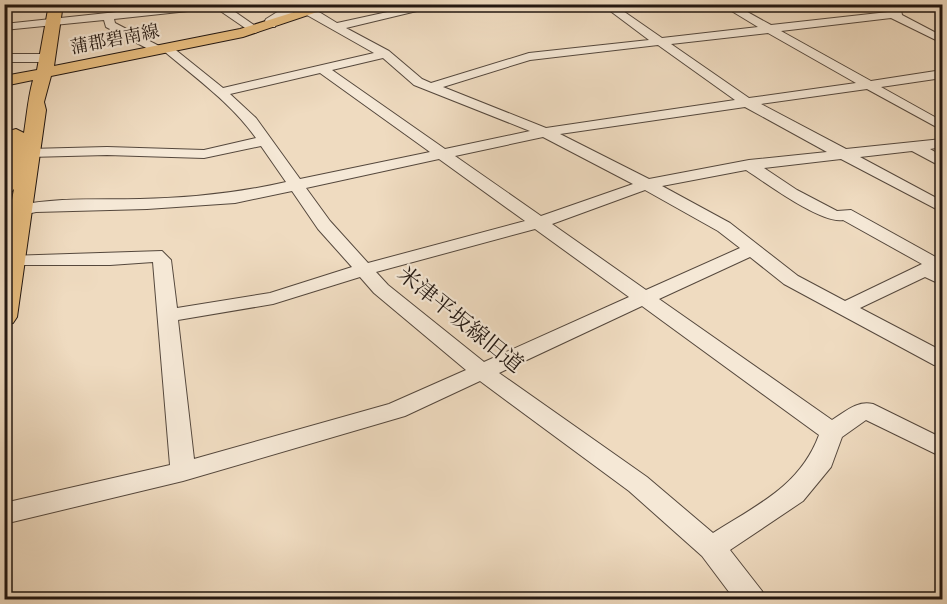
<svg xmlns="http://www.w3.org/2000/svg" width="947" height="604" font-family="'IM FELL DW Pica','Noto Serif JP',serif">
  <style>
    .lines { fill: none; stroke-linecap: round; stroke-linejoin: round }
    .minor-casing { stroke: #55483d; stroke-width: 2 }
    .major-casing { stroke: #221711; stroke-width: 2 }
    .minor { fill: #f5e8d6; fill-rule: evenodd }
    .major { fill: #e8be80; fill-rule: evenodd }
    .labels { text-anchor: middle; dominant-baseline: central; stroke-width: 4.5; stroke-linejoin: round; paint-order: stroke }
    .far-street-label { font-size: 18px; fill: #221711; stroke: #f5e8d6 }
    .street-label { font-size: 22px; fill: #221711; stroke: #f5e8d6 }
  </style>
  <rect width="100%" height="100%" fill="#efdbc0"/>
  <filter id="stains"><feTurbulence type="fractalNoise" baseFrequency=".00333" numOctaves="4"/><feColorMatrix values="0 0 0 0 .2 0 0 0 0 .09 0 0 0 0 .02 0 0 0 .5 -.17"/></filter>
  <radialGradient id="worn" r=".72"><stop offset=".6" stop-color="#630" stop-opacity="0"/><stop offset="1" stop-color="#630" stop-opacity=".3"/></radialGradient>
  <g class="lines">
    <defs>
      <path id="minor" d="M192 4H232L228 7 261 30 255 33 251 32 216 8 114 19 115 23 163 48 172 47 223 88 374 53 298 10 276 22 275 27H267L265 21 266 19 290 4H306L337 23 424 4H446L346 28 389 51 422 79 431 83 529 53 649 40 601 4H613L662 38 758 27 720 4H733L771 25 888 12 892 11 891 9 885 4 900 5 902 15 942 36V43L891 18 781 31 871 81 942 70V78L881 87 942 121V130L867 89 761 104 846 149 942 139V147L930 149 942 156V167L912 151 860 157 942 201V212L841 159 764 168 797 190 837 211 851 210 941 260 942 266 939 270 942 272V285L925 277 860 308 942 351V367L934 365 784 284 750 257 659 299 832 420C845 412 857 400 873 404L942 438V457L866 420 842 437 831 467 803 501 730 550 762 591 766 600H735L702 556 629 491 480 381 405 416 183 481 4 524V503L170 465 153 262 110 265H14L8 264 5 260 8 256 162 251 171 260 177 308 270 293 352 267 318 229 292 191 235 203 147 209 36 212 22 215 14 210 16 206C56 197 100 200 140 199 190 198 238 193 286 182L261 146 204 158 107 155 29 157 22 153 29 149 107 147 204 150 256 138C232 104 197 79 165 52L156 53 106 27 104 20 4 30V24ZM768 33 856 83 749 98 671 44ZM658 45 735 100 546 128 443 87 530 60ZM383 58 414 85 530 131 445 149 332 70ZM320 73 430 152 300 179 256 118 230 94ZM745 107 827 152 749 160 649 179 560 134ZM543 137 633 184 541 216 455 156ZM439 159 525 221 368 263 330 221 306 188ZM746 170C766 183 821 224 843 220L922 264 845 301 798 276 730 223 662 186ZM645 190 718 231 740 248 646 290 552 224ZM535 229 629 297 484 362 388 285 376 272ZM360 277 374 293 466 370 389 404 194 459 178 320 273 304ZM642 306 819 435C800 486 757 505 713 533L647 477 499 373Z
        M4 54H48L54 58 48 62H4Z"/>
      <path id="major" d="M49 4H63L54 66 240 29 320 4H341L243 37 51 76 44 102 46 110 17 317 13 323 4 325V242L14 189 11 192 4 194V144L9 131 16 129 24 133C27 114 28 98 33 80L4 86V76L37 70Z"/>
    </defs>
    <use href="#minor" class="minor-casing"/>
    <use href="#major" class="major-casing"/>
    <use href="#minor" class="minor"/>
    <use href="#major" class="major"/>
  </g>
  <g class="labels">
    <g class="far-street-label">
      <text transform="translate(115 40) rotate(-11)">蒲郡碧南線</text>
    </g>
    <g class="street-label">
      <text transform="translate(460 320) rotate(39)">米津平坂線旧道</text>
    </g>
  </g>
  <rect width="947" height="604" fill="none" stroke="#efdbc0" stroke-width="24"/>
  <rect x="6" y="6" width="935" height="592" fill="none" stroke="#221711" stroke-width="3"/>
  <rect x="12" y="12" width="923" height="580" fill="none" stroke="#221711" stroke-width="1.5"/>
  <rect width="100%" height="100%" filter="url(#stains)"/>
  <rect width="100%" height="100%" fill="url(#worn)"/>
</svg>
